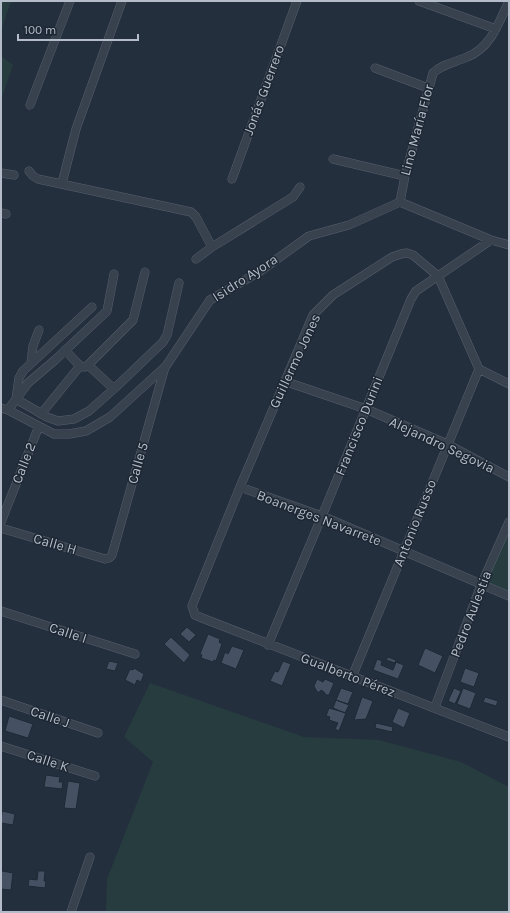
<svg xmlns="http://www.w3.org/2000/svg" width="510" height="913" font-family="Karla,sans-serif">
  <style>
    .green { fill: #263c3f }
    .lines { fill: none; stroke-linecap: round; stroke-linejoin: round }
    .stream { stroke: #394c67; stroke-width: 2.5 }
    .building { fill: #455162; stroke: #1f2835 }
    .minor-casing { stroke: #565f6c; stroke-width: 9 }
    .minor { stroke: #38414e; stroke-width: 8 }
    .labels { text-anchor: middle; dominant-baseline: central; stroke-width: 3; stroke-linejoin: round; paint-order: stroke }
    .street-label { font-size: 14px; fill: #b4bcc9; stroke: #1d2633 }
  </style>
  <rect width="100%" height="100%" fill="#242f3e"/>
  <path class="green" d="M1 1H15L10 4 1 31Z
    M1 56 13 65 1 100Z
    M509 522V595L481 585Z
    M150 683 304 737 379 740 461 762 509 787V912H106L107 879 153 762 124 737Z"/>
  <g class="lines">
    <path class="stream" d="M1 2V1"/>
  </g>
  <path class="building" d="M187 627 196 635 189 642 180 634Z
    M208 634 220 639 219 642 222 644 216 661 214 660 213 662 201 658 202 655 200 654Z
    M171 637 190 655 184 663 164 644Z
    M232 646 244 650 236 669 221 663 225 652 228 654Z
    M425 648 443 656 435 673 418 665Z
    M388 657 396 660 395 663 386 660Z
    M377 659 382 661 381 665 393 670 396 662 404 665 398 679 373 670Z
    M109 661 118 663 115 671 106 669Z
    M283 661 291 664 282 686 270 681 275 671 278 672Z
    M134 668 144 674 141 682 137 680 135 685 125 680 130 669 133 670Z
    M465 668 479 673 474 687 460 682Z
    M317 679 323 682 325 679 334 683 329 695H326L324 692 321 690 320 692H317L314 686Z
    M341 688 353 692 348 704 336 700Z
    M454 688 461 691 455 704 448 701Z
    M463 688 476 693 470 709 457 704Z
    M362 697 373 701 366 719 354 720Z
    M485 697 498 701 496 706 483 702Z
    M336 700 349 705 345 713 333 708Z
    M329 708 346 713 339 731 335 729 338 723 329 720 330 717 326 716Z
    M398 708 410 713 404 728 392 722Z
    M9 716 33 724 28 738 5 731Z
    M376 723 393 727 392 732 375 728Z
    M46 775 60 777 59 782H63L62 789 44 787Z
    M68 781 80 783 76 809 64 808Z
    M2 811 15 814 13 825 1 823Z
    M1 867H2V871L13 873 11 890 1 889Z
    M38 871H45L44 881H46L45 888 28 886 29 879 37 880Z"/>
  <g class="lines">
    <defs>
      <path id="minor" d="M419 1 496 29
        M375 68 428 88
        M30 105 70 1
        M333 159 405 176
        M29 171 33 176 38 179 191 212 196 217 212 247
        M1 173 14 175
        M232 179 297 1
        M62 183 76 129 122 1
        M400 202 405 176 433 73C442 64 456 62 467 57 491 48 499 22 509 1
        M1 213 6 214
        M196 259 212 247 293 197 300 187
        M92 307 23 371 19 378 16 399 47 417 58 421 74 419 89 411 116 387 163 342 167 335 179 283
        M65 350 80 366 85 367 88 365 133 320 145 272
        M31 363 33 346 39 330
        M88 365 114 389
        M284 381 366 409 447 444 509 477
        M509 384 479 369 438 276 413 255 407 253 401 254 392 257 333 295 313 315 240 487 192 606 195 615 202 618 509 737
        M1 408 8 410 54 434H69L86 431 110 417 166 366 210 300 259 272 309 236 349 225 400 202 491 240 509 245
        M8 410 28 383 55 360 107 311 114 274
        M41 414 80 366
        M240 487 322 516 509 596
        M1 522 39 426
        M1 528 105 559 109 558 112 555 165 367
        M1 611 135 654
        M268 645 322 516 411 299 416 291 491 240
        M352 677 479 369
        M1 700 98 733
        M435 707 481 585 509 522
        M1 746 95 776
        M71 912 90 857"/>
    </defs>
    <use href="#minor" class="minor-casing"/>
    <use href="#minor" class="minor"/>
  </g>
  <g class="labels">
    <g class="street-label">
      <text transform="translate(264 90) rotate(-70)">Jonás Guerrero</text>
      <text transform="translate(417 130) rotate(-75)">Lino María Flor</text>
      <text transform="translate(245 278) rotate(-33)">Isidro Ayora</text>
      <text transform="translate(295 361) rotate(-65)">Guillermo Jones</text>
      <text transform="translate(359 426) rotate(-68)">Francisco Durini</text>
      <text transform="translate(442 445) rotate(25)">Alejandro Segovia</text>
      <text transform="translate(24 463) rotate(-69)">Calle 2</text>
      <text transform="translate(138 463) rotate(-74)">Calle 5</text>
      <text transform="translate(319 518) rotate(21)">Boanerges Navarrete</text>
      <text transform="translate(415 523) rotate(-68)">Antonio Russo</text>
      <text transform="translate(55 544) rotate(16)">Calle H</text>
      <text transform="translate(471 614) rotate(-69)">Pedro Aulestia</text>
      <text transform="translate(68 633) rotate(18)">Calle I</text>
      <text transform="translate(348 675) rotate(21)">Gualberto Pérez</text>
      <text transform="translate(50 717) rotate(19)">Calle J</text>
      <text transform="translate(48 761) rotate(18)">Calle K</text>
    </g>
  </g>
  <rect width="510" height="913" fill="none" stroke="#b4bcc9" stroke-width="4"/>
  <path d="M18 34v6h120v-6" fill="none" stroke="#b4bcc9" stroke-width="2"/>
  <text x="24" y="34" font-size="12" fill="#b4bcc9" stroke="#1d2633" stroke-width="3" paint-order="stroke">100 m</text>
</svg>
